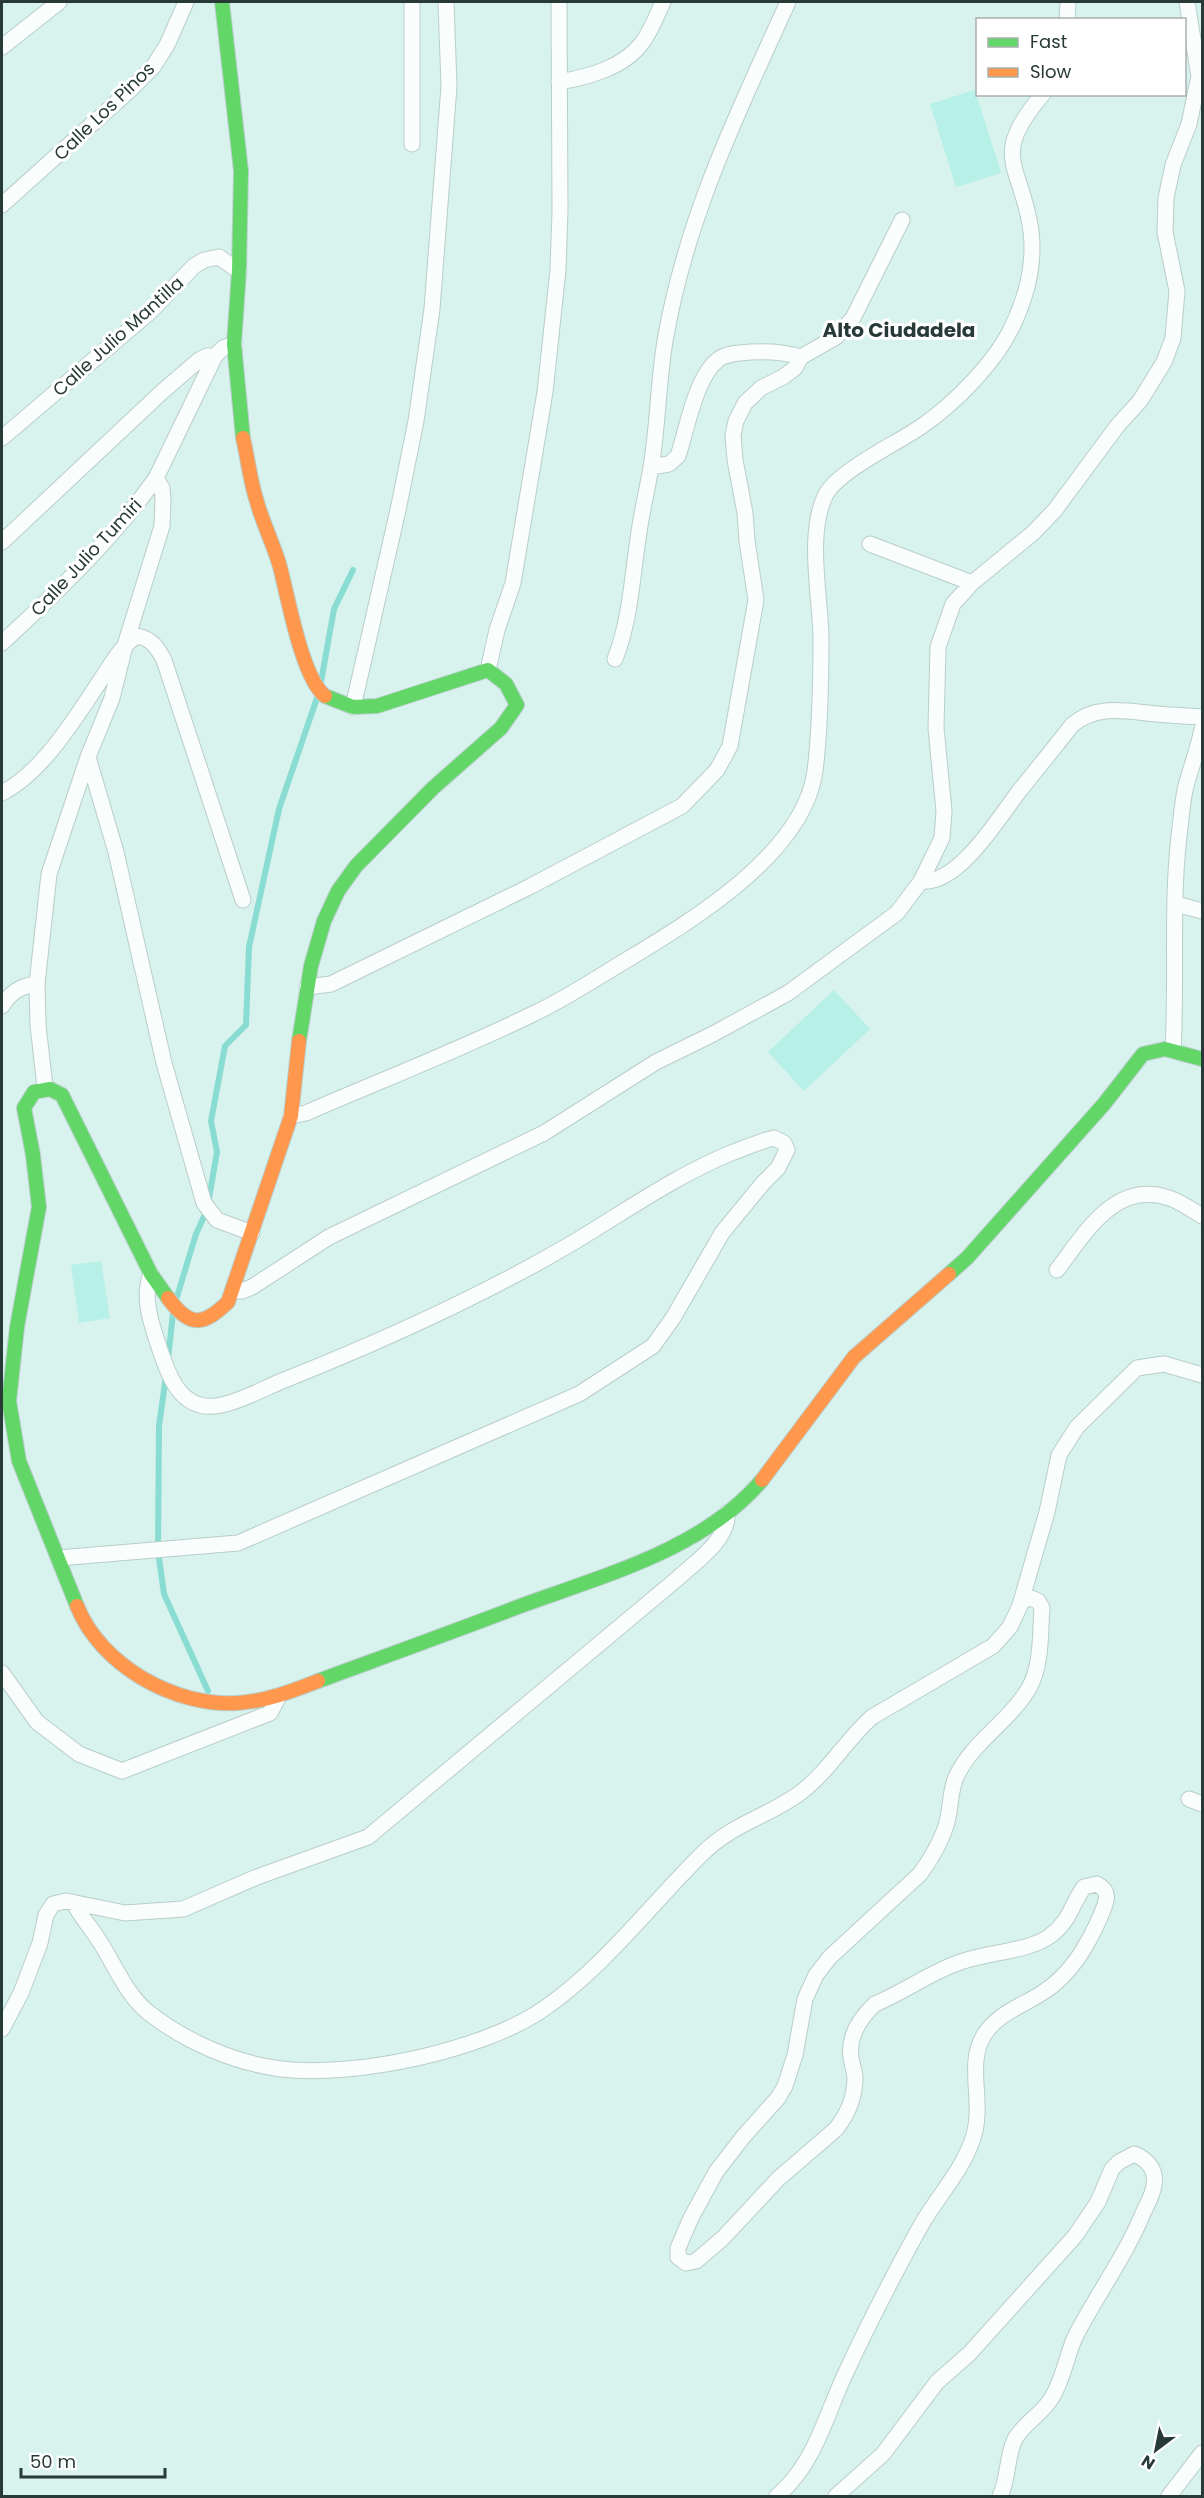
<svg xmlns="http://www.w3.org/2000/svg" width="1204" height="2498" font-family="Poppins,sans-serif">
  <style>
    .green { fill: #b6f0e7 }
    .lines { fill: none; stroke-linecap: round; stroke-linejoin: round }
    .stream { stroke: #88dcd1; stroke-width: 6 }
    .street-casing { stroke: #b9cecb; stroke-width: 17 }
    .fast-casing { stroke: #b9cecb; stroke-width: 16 }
    .slow-casing { stroke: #b9cecb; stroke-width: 16 }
    .street { stroke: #f9fdfc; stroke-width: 15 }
    .fast { stroke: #63d668; stroke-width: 14 }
    .slow { stroke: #ff974d; stroke-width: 14 }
    .labels { text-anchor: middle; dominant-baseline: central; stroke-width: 6; stroke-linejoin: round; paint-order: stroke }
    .street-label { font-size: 18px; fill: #273a37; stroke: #fff }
    .neighbourhood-label { font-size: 20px; font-weight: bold; fill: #273a37; stroke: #fff }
  </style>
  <rect width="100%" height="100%" fill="#d8f2ee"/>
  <path class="green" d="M975 90 1001 173 956 187 930 104Z
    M834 990 870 1029 804 1091 768 1052Z
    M101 1261 110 1318 79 1323 71 1265Z"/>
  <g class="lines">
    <path class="stream" d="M321 682 334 609 353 570
      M176 1300 196 1234 207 1210 217 1152 211 1121 225 1046 246 1025 249 947 279 809 318 695
      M168 1359 173 1313
      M166 1376 159 1426 158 1551 164 1594 208 1691"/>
    <defs>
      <path id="street" d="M412 2V144
        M1067 20 1068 2
        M2 47 59 2
        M559 82C588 77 623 68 642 43 651 31 657 15 663 2
        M2 205 130 90 153 67 167 45 186 2
        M2 438 151 311 194 266 204 260 219 257 239 271
        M651 467 669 464 678 456C687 429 696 375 719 359 727 353 740 353 750 352 767 351 785 352 801 357
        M2 542 163 391 199 360 207 356H215
        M870 544 972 583
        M2 643C57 592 112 540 156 478L215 356 223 348 234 344
        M615 659C630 621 632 579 638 539 641 515 647 491 651 467 658 426 658 383 665 341 686 218 737 114 788 2
        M488 670 497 630 513 583 545 392 558 270 560 211 559 2
        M353 707 398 510 416 421 432 309 449 86 446 2
        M88 757 116 852 164 1063 204 1203 217 1220 252 1233
        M2 793C43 772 76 717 102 678 112 663 121 646 137 636 152 639 157 647 164 660L243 900
        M921 881C958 886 1000 816 1020 790 1037 769 1055 747 1072 725 1094 706 1119 710 1147 713 1165 715 1184 716 1202 717
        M1176 904 1202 911
        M307 987 331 984 531 886 682 806 717 770 730 746 756 600 747 541 745 513 735 460 733 435 736 421 745 403 761 388 783 377 795 368 801 357 836 337 853 318 902 220
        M2 1006C11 992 20 986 37 984
        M1173 1050C1177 979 1171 906 1179 836 1181 821 1182 805 1185 790 1190 769 1198 750 1202 729
        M45 1087 38 1025 37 984 49 874 88 757 112 698 126 642 162 526 163 500 162 488 156 478
        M291 1116 306 1113C382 1080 459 1050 533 1014 565 999 595 979 625 961 691 921 804 854 815 771 820 731 821 678 821 637 820 594 807 535 825 496 837 471 898 443 922 426 955 403 995 363 1012 327 1026 298 1035 264 1031 231 1022 164 988 158 1043 94
        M1057 1270C1084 1235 1115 1179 1169 1198 1181 1202 1192 1210 1202 1216
        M233 1291H242L252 1287 329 1237 544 1133 656 1062 713 1034 788 993 897 913 921 881 942 838 944 811 936 728 938 647 953 604 972 583 1033 533 1055 510 1118 425 1140 401 1164 362 1173 338 1177 291 1165 232 1166 198 1173 165 1189 124 1199 76 1187 2
        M58 1558 238 1543 579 1394 653 1346 673 1318 722 1233 763 1183 778 1168 787 1150 784 1143 774 1138C760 1141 745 1148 731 1153 673 1177 623 1213 569 1245 478 1298 380 1342 282 1381 262 1389 222 1412 200 1405 177 1399 168 1373 161 1353 153 1328 141 1300 151 1274
        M1020 1605 1047 1512 1059 1455 1077 1427 1137 1368 1164 1364 1202 1375
        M2 1673 37 1722 79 1754 122 1771 270 1713 279 1696
        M1189 1799 1202 1804
        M73 1902C80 1916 90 1926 98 1939 115 1964 125 1994 149 2013 186 2042 235 2063 281 2069 354 2078 481 2051 542 2010 604 1968 650 1905 703 1853 732 1824 769 1816 800 1793 829 1771 846 1740 872 1717L993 1646 1010 1627 1022 1601 1031 1598 1038 1601 1042 1608C1040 1634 1042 1665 1029 1688 1010 1721 972 1742 956 1777 951 1789 951 1800 949 1812 946 1835 933 1856 920 1874L830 1957 816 1975 805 1999 795 2055 785 2086 778 2098 743 2137 716 2172 691 2218 678 2248V2257L686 2263 696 2261 723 2238 778 2179 836 2129C848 2114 855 2097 855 2077 854 2070 852 2064 851 2058 848 2036 860 2018 875 2004 904 1992 929 1973 958 1963 986 1952 1028 1952 1050 1936 1071 1920 1071 1905 1084 1887L1097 1884C1112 1892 1106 1902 1101 1915 1088 1945 1071 1975 1042 1993 1022 2006 998 2013 984 2035 965 2066 986 2104 972 2141 962 2169 944 2189 928 2214 918 2229 910 2246 901 2262 881 2300 861 2339 843 2379 824 2421 813 2466 777 2496
        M2 2029 21 1993 40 1943 46 1915 53 1904 66 1901 125 1913 183 1909 257 1877 368 1837 677 1579C695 1562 729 1540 727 1513
        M836 2496 883 2454 937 2382 969 2354 1075 2236 1098 2202 1112 2169 1119 2162 1134 2154C1147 2159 1157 2170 1154 2185 1153 2194 1148 2203 1144 2211 1126 2255 1098 2293 1076 2335 1066 2356 1064 2379 1051 2399 1042 2414 1024 2423 1015 2439 1006 2457 1009 2478 1000 2496
        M1169 2496 1202 2453"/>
      <path id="fast" d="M222 2 241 171 239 271 234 344 243 438
        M299 1041 311 966 324 921 338 891 356 866 433 788 501 728 517 705 506 684 488 670 377 706 353 707 325 696
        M949 1274 967 1258 1104 1104 1143 1054 1165 1049 1202 1059
        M77 1606 19 1461 9 1401 17 1327 39 1207 33 1155 24 1108 34 1092 50 1089 62 1095 151 1274 168 1298
        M318 1681C386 1656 455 1631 523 1605 605 1575 704 1549 762 1480"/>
      <path id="slow" d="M243 438C248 459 250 481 257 502 263 524 274 545 280 567 288 597 302 678 325 696
        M168 1298C190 1328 203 1326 228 1302L291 1116 299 1041
        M762 1480 854 1357 949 1274
        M77 1606C101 1666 175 1707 238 1703 267 1701 292 1691 318 1681"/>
    </defs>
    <use href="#street" class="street-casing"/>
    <use href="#fast" class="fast-casing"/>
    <use href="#slow" class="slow-casing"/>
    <use href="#street" class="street"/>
    <use href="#fast" class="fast"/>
    <use href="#slow" class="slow"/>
  </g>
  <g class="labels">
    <g class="street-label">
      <text transform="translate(104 111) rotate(-44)">Calle Los Pinos</text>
      <text transform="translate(118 336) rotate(-42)">Calle Julio Mantilla</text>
      <text transform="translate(86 557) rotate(-47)">Calle Julio Tumiri</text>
    </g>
    <g class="neighbourhood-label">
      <text x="899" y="330">Alto Ciudadela</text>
    </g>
  </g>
  <rect width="1204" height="2498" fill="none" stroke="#273a37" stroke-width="6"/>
  <rect x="976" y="18" width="210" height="78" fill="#ffffff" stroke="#a9b0af" stroke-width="1.5"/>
  <rect x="988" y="38" width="30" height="9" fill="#63d668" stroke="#a9b0af" stroke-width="1.5"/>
  <text x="1030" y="48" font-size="18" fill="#273a37">Fast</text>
  <rect x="988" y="68" width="30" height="9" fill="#ff974d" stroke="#a9b0af" stroke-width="1.5"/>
  <text x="1030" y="78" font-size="18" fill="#273a37">Slow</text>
  <g transform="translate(1156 2450) rotate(212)" stroke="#ffffff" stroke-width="4.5" paint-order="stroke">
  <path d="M0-4.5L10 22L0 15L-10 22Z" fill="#273a37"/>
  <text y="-9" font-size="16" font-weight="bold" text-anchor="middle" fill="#273a37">N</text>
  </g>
  <path d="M21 2468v9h144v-9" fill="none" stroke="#273a37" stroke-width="3"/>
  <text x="30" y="2468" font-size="18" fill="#273a37" stroke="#ffffff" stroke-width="4.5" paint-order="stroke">50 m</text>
</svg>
